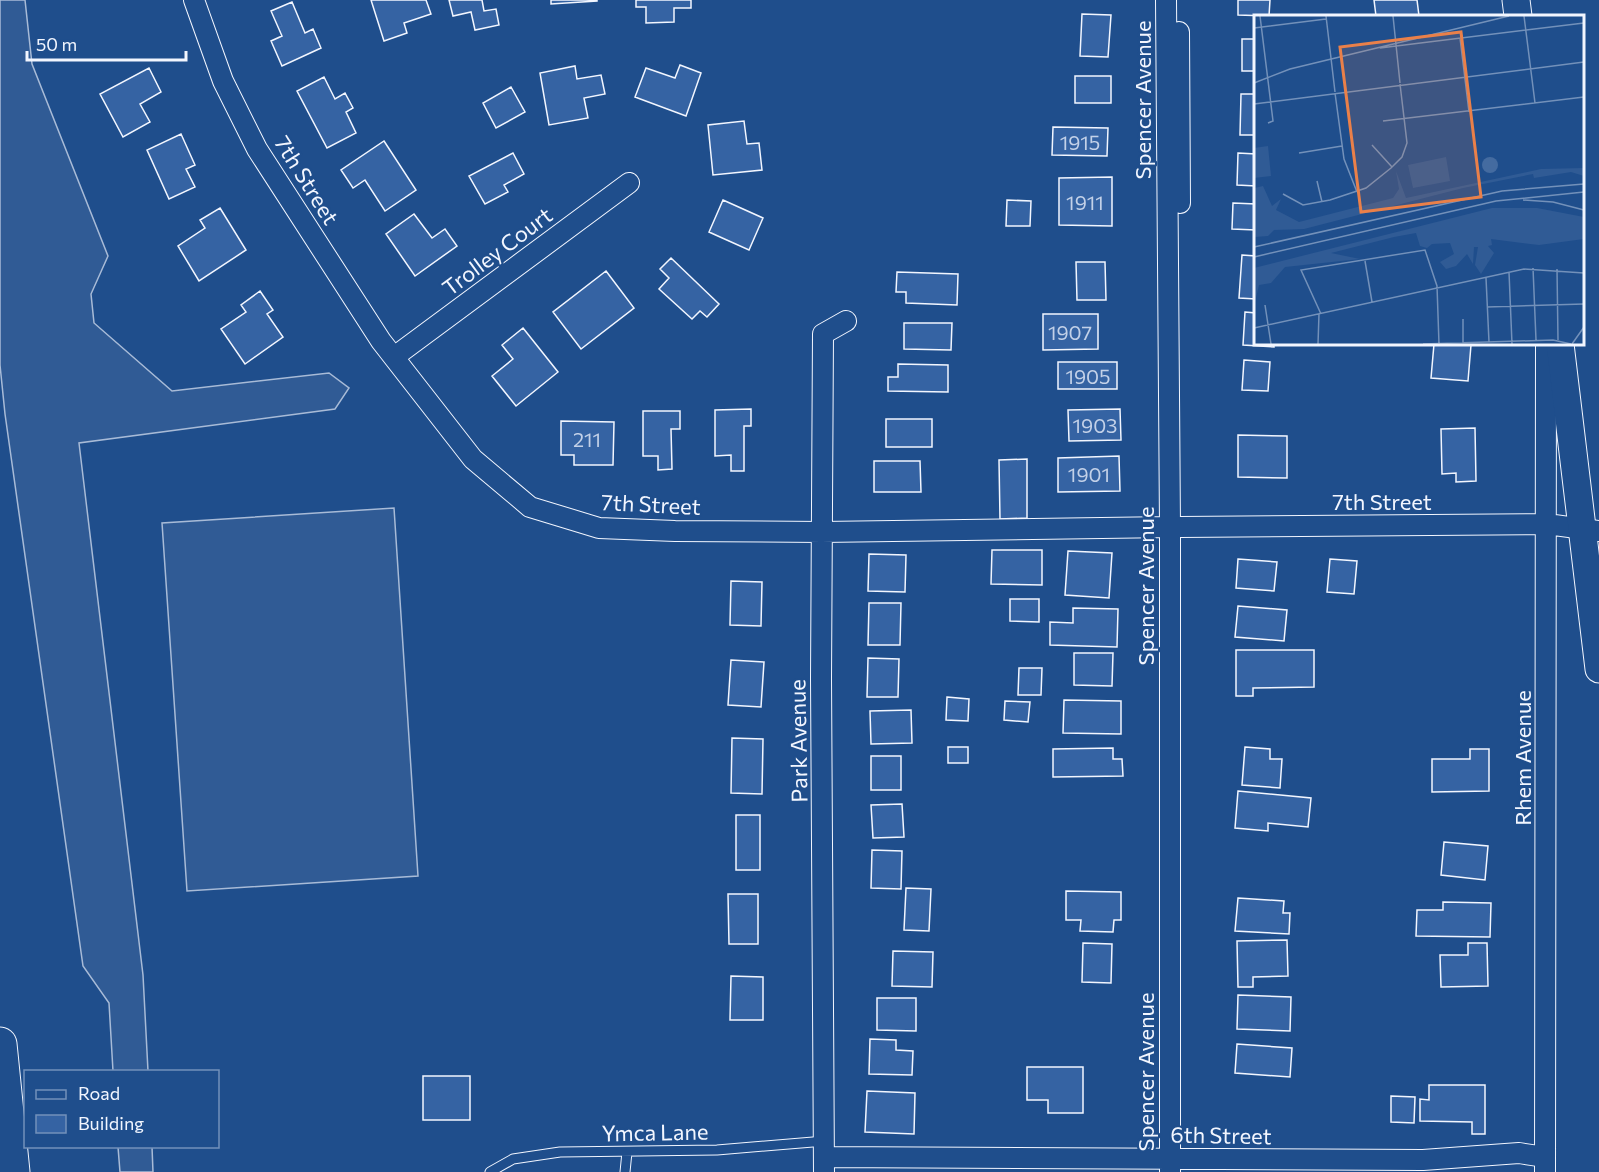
<svg xmlns="http://www.w3.org/2000/svg" width="1599" height="1172" font-family="Commissioner,sans-serif">
  <style>
    .built { fill: #305b95; stroke: #a8bbd7; stroke-width: 1.5 }
    .building { fill: #3563a3; stroke: #f2f6ff; stroke-width: 1.5 }
    .lines { fill: none; stroke-linecap: round; stroke-linejoin: round }
    .lane-casing { stroke: #f2f6ff; stroke-width: 11 }
    .street-casing { stroke: #f2f6ff; stroke-width: 22 }
    .secondary-casing { stroke: #f2f6ff; stroke-width: 29 }
    .highway-casing { stroke: #f2f6ff; stroke-width: 35 }
    .lane { stroke: #1f4e8c; stroke-width: 9 }
    .street { stroke: #1f4e8c; stroke-width: 20 }
    .secondary { stroke: #1f4e8c; stroke-width: 27 }
    .highway { stroke: #1f4e8c; stroke-width: 33 }
    .labels { text-anchor: middle; dominant-baseline: central; stroke-width: 4.5; stroke-linejoin: round; paint-order: stroke }
    .number-label { font-size: 20px; fill: #c3d1e8 }
    .street-label { font-size: 22px; fill: #f2f6ff; stroke: #1f4e8c }
    .inset-road { fill: none; stroke: #7391ba; stroke-width: 1.5 }
    .view { fill: #ea8049; fill-opacity: 0.15; stroke: #ea8049; stroke-width: 3 }
    .inset-edge { fill: none; stroke: #f2f6ff; stroke-width: 3 }
  </style>
  <rect width="100%" height="100%" fill="#1f4e8c"/>
  <path class="built" d="M0 0H25L32 64 108 256 91 294 94 323 172 391 329 373 349 388 335 409 79 443 143 975 148 1071H113L109 1003 83 966 5 414 0 365Z
    M394 508 418 876 187 891 162 523Z
    M118 1147H152L153 1172H120Z"/>
  <path class="building" d="M371 0H426L431 14 404 23 407 33 384 41Z
    M449 0H482L484 11 496 9 499 25 475 30 471 12 453 16Z
    M551 0H597V1L551 4Z
    M636 0H691V8H674V22L646 23V7H636Z
    M1238 0H1270L1269 16 1238 15Z
    M1374 0H1417L1419 16H1376Z
    M292 2 305 33 313 29 321 48 282 66 271 41 282 36 271 11Z
    M1082 14 1111 15 1108 57 1080 56Z
    M1242 39H1256V71H1242Z
    M680 65 701 73 686 116 635 97 646 68 675 78Z
    M575 66 577 79 601 75 605 94 584 98 588 118 549 125 540 73Z
    M149 68 161 92 140 104 150 122 123 137 100 94Z
    M1075 76H1111V103H1075Z
    M324 77 335 99 345 93 353 108 346 112 356 133 327 148 297 91Z
    M511 87 525 112 496 128 483 103Z
    M1241 94H1256V135H1240Z
    M744 121 747 144 759 143 762 170 713 175 708 125Z
    M1053 127 1108 128 1107 156 1052 155Z
    M181 134 195 165 186 169 195 187 169 199 147 150Z
    M384 141 416 190 385 211 365 180 353 188 341 170Z
    M513 153 524 174 504 185 508 192 485 204 469 176Z
    M1238 153 1256 154V186L1237 185Z
    M1112 177V226L1059 225V178Z
    M723 200 763 218 749 250 709 232Z
    M1007 200 1031 201 1030 226H1006Z
    M1233 203 1256 204V230L1232 229Z
    M220 208 246 250 199 281 178 246 205 228 200 220Z
    M414 214 432 238 445 229 457 246 415 276 386 234Z
    M1242 255 1256 256V299L1239 298Z
    M671 258 719 304 707 317 700 311 692 319 659 289 669 278 660 269Z
    M1076 262H1105L1106 300H1077Z
    M606 271 634 308 581 349 553 312Z
    M897 272 958 274 957 305 906 303V292H896Z
    M260 291 273 310 267 314 283 337 245 364 221 329 246 312 241 305Z
    M1245 312 1256 313V344H1274V347L1243 345Z
    M1043 314H1098V349L1043 350Z
    M904 323H952L951 350 904 349Z
    M523 328 558 372 516 406 492 376 513 359 502 345Z
    M1434 344 1471 345 1468 381 1431 378Z
    M1244 360 1270 362 1268 391 1242 390Z
    M1058 362H1117V389H1058Z
    M898 364 948 365V392L888 391V377H898Z
    M751 409V426H744V471H731V455L715 456V410Z
    M1120 409 1121 440 1069 441 1068 410Z
    M643 411H680V429H671L672 469 658 470V456H643Z
    M886 419H932V447H886Z
    M561 421 614 422 613 465H574V455H561Z
    M1475 428 1476 481 1456 482V473L1442 474 1441 429Z
    M1238 435 1287 436V478L1238 477Z
    M1119 456 1120 491 1058 492V458Z
    M1027 459V518L1000 519 999 460Z
    M874 461H920L921 492H874Z
    M992 550H1042V585L991 584Z
    M1068 551 1112 553 1109 598 1065 595Z
    M869 554 906 555 905 592 868 591Z
    M1238 559 1277 562 1274 591 1236 588Z
    M1330 559 1357 561 1354 594 1327 592Z
    M731 581 762 582 761 626 730 625Z
    M1010 599H1039V622L1010 621Z
    M869 603H901L900 645H868Z
    M1238 606 1287 610 1284 641 1235 637Z
    M1073 608 1118 609 1117 647 1050 645V622L1073 623Z
    M1236 650H1314V687L1253 688V696H1236Z
    M1074 653H1113L1112 686 1074 685Z
    M868 658 899 659 898 697H867Z
    M731 660 764 662 761 707 728 705Z
    M1019 668H1042L1041 695H1018Z
    M947 697 969 699 968 721 946 720Z
    M1064 700 1121 701V734L1063 733Z
    M1005 701 1030 702 1028 722 1004 720Z
    M911 710 912 743 871 744 870 711Z
    M732 738 763 739 762 794 731 793Z
    M948 747H968V763H948Z
    M1245 747 1270 749V759H1282L1280 788 1242 785Z
    M1113 748V759H1122L1123 776 1053 777V749Z
    M1470 749H1489V791L1432 792V759H1470Z
    M871 756H901V790H871Z
    M1238 791 1311 798 1308 827 1268 823V831L1235 828Z
    M902 804 904 837 873 838 871 805Z
    M736 815H760V870H736Z
    M1444 842 1488 846 1485 880 1441 875Z
    M872 850 902 851 901 889 871 888Z
    M906 888 931 889 929 931 904 930Z
    M1066 891 1121 892V920H1114L1113 932 1080 931 1081 920H1066Z
    M728 894H758V944H729Z
    M1238 898 1284 901 1283 913H1290L1289 934 1235 931Z
    M1443 902 1491 903 1490 937 1416 936 1417 910H1443Z
    M1287 940 1288 976 1253 977V987H1238L1237 941Z
    M1083 943 1112 944 1111 983 1082 982Z
    M1468 943H1487L1488 986 1441 987 1440 955H1468Z
    M893 951 933 952 932 987 892 986Z
    M731 976 763 977V1020H730Z
    M1238 995 1291 997 1290 1031 1237 1029Z
    M877 998H916V1031L877 1030Z
    M870 1039 896 1040V1050L913 1051 912 1075 869 1074Z
    M1237 1044 1292 1048 1290 1077 1235 1073Z
    M1027 1067H1083V1113H1048V1100H1027Z
    M423 1076H470V1120H423Z
    M1429 1085H1485V1134H1472V1122L1420 1121V1099L1429 1100Z
    M867 1091 915 1093 914 1134 865 1132Z
    M1391 1096 1415 1097 1414 1123 1391 1122Z"/>
  <g class="lines">
    <defs>
      <path id="lane" d="M490 1172 513 1159 560 1152 717 1150 825 1141
        M625 1172 627 1152"/>
      <path id="street" d="M194 0 223 81 257 149 381 341 473 459 530 507 599 528 675 531 822 532 1170 527
        M1166 0 1170 527V1172
        M1179 32 1180 203
        M394 357 629 183
        M1180 527 1547 524 1599 531
        M824 1157 1423 1160 1519 1153 1545 1157
        M824 1172 821 679 823 334 846 321
        M1545 1172 1546 344"/>
      <path id="secondary" d="M1516 0 1518 16
        M1560 344 1599 669"/>
      <path id="highway" d="M0 1044 13 1172"/>
    </defs>
    <use href="#lane" class="lane-casing"/>
    <use href="#street" class="street-casing"/>
    <use href="#secondary" class="secondary-casing"/>
    <use href="#highway" class="highway-casing"/>
    <use href="#lane" class="lane"/>
    <use href="#street" class="street"/>
    <use href="#secondary" class="secondary"/>
    <use href="#highway" class="highway"/>
  </g>
  <g class="labels">
    <g class="number-label">
      <text x="1080" y="142">1915</text>
      <text x="1085" y="202">1911</text>
      <text x="1070" y="332">1907</text>
      <text x="1088" y="376">1905</text>
      <text x="1095" y="425">1903</text>
      <text x="587" y="439">211</text>
      <text x="1089" y="474">1901</text>
    </g>
    <g class="street-label">
      <text transform="translate(1142 100) rotate(-90)">Spencer Avenue</text>
      <text transform="translate(307 180) rotate(58)">7th Street</text>
      <text transform="translate(497 251) rotate(-37)">Trolley Court</text>
      <text x="1382" y="501">7th Street</text>
      <text transform="translate(651 504) rotate(3)">7th Street</text>
      <text transform="translate(1145 586) rotate(-90)">Spencer Avenue</text>
      <text transform="translate(798 741) rotate(-91)">Park Avenue</text>
      <text transform="translate(1522 758) rotate(-90)">Rhem Avenue</text>
      <text transform="translate(1145 1072) rotate(-90)">Spencer Avenue</text>
      <text transform="translate(655 1132) rotate(-1)">Ymca Lane</text>
      <text transform="translate(1221 1135) rotate(1)">6th Street</text>
    </g>
  </g>
  <g transform="translate(1254 15)">
    <rect width="330" height="330" fill="#1f4e8c"/>
    <path d="M14 131 17 161 0 163V133ZM192 142 196 166 159 173 154 150ZM330 153V161L317 157 280 163 279 159 209 173 50 214 20 215 14 221 0 222V173L5 172 9 171 18 191 27 184 22 195 45 207 139 183 145 174 142 156 152 183 287 154ZM238 193H283L330 202V224L285 230 237 224 238 230 234 231 240 238 227 259 221 250 224 232H220L219 249 213 239 202 251 192 254 186 247 200 239 196 228 178 229 173 233 166 231 162 218 140 222 77 238 106 244 31 252 17 268 5 270 0 291V253Z" fill="#305b95"/>
    <path d="M228 150a8 8 0 1 1 16 0a8 8 0 1 1-16 0Z" fill="#446ba0"/>
    <path class="inset-road" d="M6 1 19 106 14 108M72 1 81 77M139 1 146 68M270 1 281 88M0 13 72 4M206 23 215 97M126 33 330 8M0 68 36 54 255 1M81 78 90 144 103 177M0 89 330 47M129 106 330 82M118 130 138 152M45 138 88 131M63 166 68 187M29 179 49 190 76 185 112 173 137 153 148 142 153 128 146 69M269 185 299 187 330 195M0 232 248 176 330 169M0 242 242 186 330 177M111 246 118 287M279 253 282 325M303 254 304 325M255 257 258 329M232 263 235 327M11 290 17 329M233 292 330 289M67 299 47 255 171 235 183 271 185 329M209 304V328M0 313 270 254 330 258M64 329 65 299M169 329 299 325 317 329M318 329 330 312"/>
    <path class="view" d="M207 17 227 182 107 197 86 32Z"/>
    <rect width="330" height="330" class="inset-edge"/>
  </g>
  <rect x="24" y="1070" width="195" height="78" fill="#1f4e8c" stroke="#7391ba" stroke-width="1.5"/>
  <rect x="36" y="1090" width="30" height="9" fill="#1f4e8c" stroke="#7391ba" stroke-width="1.5"/>
  <text x="78" y="1100" font-size="18" fill="#f2f6ff">Road</text>
  <rect x="36" y="1115" width="30" height="18" fill="#3563a3" stroke="#7391ba" stroke-width="1.5"/>
  <text x="78" y="1130" font-size="18" fill="#f2f6ff">Building</text>
  <path d="M27 51v9h159v-9" fill="none" stroke="#f2f6ff" stroke-width="3"/>
  <text x="36" y="51" font-size="18" fill="#f2f6ff" stroke="#1f4e8c" stroke-width="4.5" paint-order="stroke">50 m</text>
</svg>
